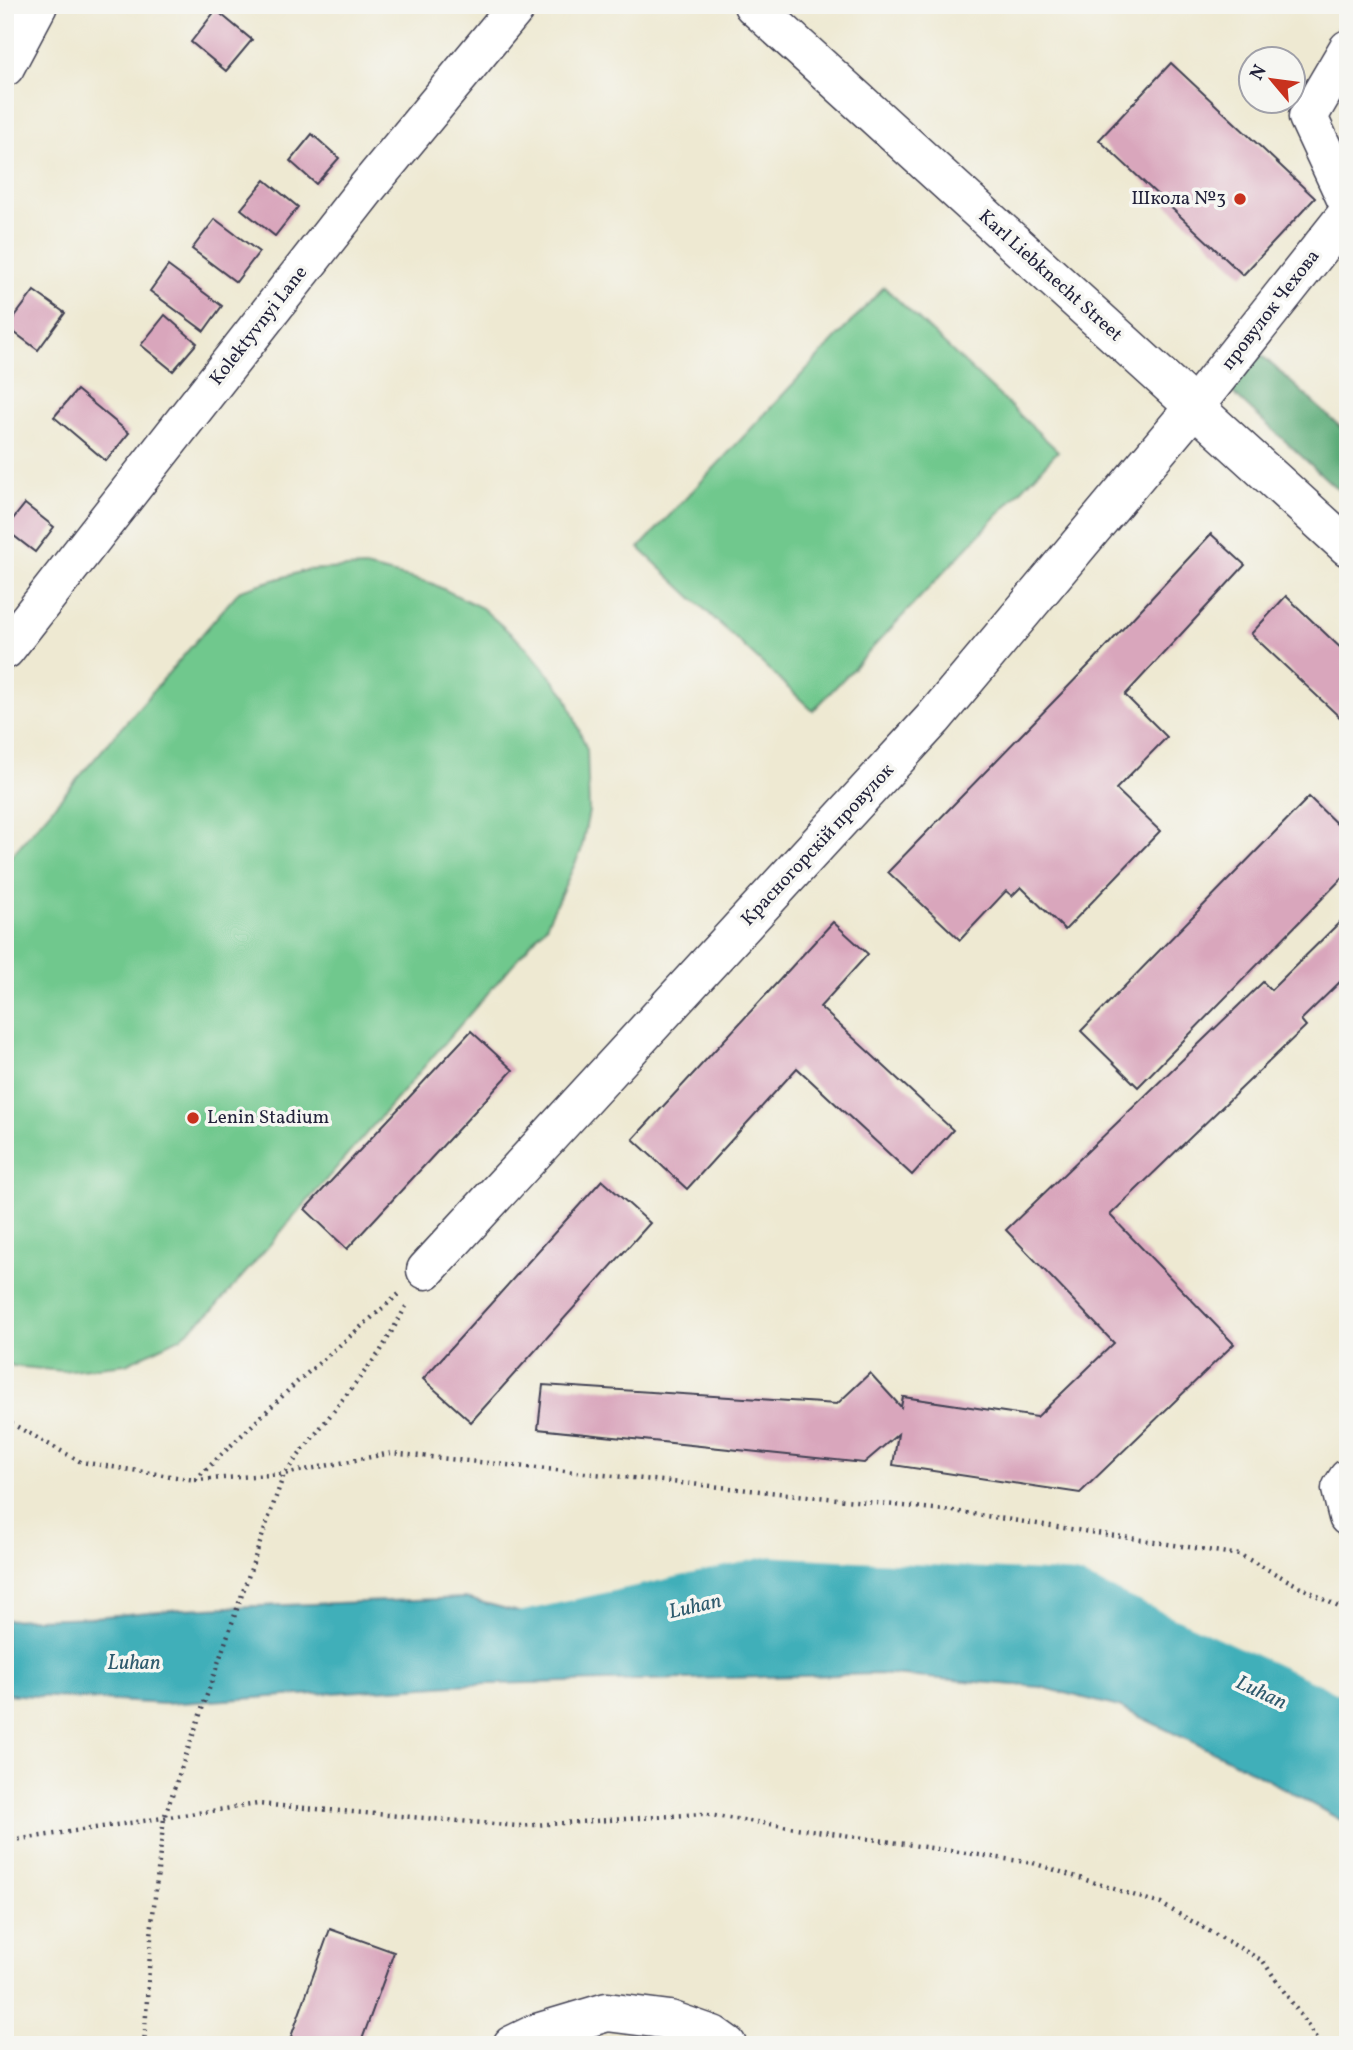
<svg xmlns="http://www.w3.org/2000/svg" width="1353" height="2050" font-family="Vollkorn,serif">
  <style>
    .green { fill: #70c88d; stroke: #497564; stroke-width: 2 }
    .forest { fill: #5cac78; stroke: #3f675a; stroke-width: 2 }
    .water { fill: #3fafb9; stroke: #30687a; stroke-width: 2 }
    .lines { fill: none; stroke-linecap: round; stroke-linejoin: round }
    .river { stroke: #3fafb9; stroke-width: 65 }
    .building { fill: #d9a6bc }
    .minor-casing { stroke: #414052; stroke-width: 41 }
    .path { stroke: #414052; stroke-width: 4.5; stroke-dasharray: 2 5; stroke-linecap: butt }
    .minor { stroke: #fff; stroke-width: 38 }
    .poi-dot { fill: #c8321e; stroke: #f6f6f2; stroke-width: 2.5 }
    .labels { text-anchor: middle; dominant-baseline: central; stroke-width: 7; stroke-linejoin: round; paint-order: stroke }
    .poi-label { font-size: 19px; fill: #22223b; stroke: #f6f6f2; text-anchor: end }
    .street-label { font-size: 19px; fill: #22223b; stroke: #f6f6f2 }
    .water-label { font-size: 21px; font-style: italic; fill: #2e5a6d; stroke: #f6f6f2 }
  </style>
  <rect width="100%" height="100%" fill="#f6f6f2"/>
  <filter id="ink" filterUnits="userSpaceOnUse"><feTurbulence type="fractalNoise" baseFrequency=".0143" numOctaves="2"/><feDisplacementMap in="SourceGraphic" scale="14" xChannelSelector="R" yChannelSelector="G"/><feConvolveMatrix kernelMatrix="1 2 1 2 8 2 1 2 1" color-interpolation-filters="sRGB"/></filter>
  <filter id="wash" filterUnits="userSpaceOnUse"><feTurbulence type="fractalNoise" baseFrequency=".00686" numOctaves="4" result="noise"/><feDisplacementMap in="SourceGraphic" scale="28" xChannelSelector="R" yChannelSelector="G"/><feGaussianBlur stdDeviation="1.57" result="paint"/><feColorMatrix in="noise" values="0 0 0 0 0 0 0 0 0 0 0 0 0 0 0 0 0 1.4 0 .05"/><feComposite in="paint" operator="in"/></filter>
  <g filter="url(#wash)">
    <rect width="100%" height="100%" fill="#eee9d2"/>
    <path class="green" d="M884 287 1058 451 813 711 639 548Z
      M365 567 431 583 482 608 527 648 565 694 587 750 589 811 581 851 546 926 214 1309 180 1338 126 1364 62 1371 13 1366 5 1362V863L240 590 307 570Z"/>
    <path class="forest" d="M1256 350 1348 434V499L1222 383Z"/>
    <path class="water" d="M465 1598 575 1627 938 1615 1036 1629 1171 1665 1229 1703 1293 1735 1335 1746 1348 1754V1824L1241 1765 1119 1707 1041 1687 878 1674 453 1685 164 1704 5 1694V1620L95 1617 181 1609Z"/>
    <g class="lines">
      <path class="river" d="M520 1645 772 1589 1069 1605 1328 1724 1348 1752"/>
    </g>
    <g id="blocks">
      <path class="building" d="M216 10 252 40 226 71 191 42Z
        M1171 63 1315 198 1243 275 1099 140Z
        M312 134 339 158 316 184 290 161Z
        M265 180 298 207 275 236 241 209Z
        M215 219 259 252 236 282 192 249Z
        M168 266 222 306 204 331 150 291Z
        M34 291 65 313 38 350 7 327Z
        M165 315 197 343 173 371 141 345Z
        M77 390 129 433 106 461 54 417Z
        M25 504 54 527 35 552 5 529Z
        M1211 534 1245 565 1125 695 1167 737 1116 789 1160 831 1065 930 1021 887 1012 896 1006 891 960 940 888 872 1091 663Z
        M1286 596 1348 655V725L1251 634Z
        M1309 797 1348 835V872L1138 1087 1081 1031Z
        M1348 914V974L1301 1020 1306 1026 1110 1215 1234 1344 1080 1493 893 1465 898 1434 864 1463 538 1429 543 1385 837 1404 870 1373 901 1407 903 1397 1037 1417 1114 1343 1006 1230 1263 982 1271 990Z
        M833 922 868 954 820 1007 953 1130 912 1175 797 1068 687 1189 633 1139Z
        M471 1031 513 1070 347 1249 305 1209Z
        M602 1180 650 1223 471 1422 423 1379Z
        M330 1929 394 1952 360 2045H288Z"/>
    </g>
  </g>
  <g filter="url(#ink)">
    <use href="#blocks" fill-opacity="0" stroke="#414052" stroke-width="2"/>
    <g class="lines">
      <defs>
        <path id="minor" d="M753 5 1348 547
          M1348 49 1308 117 1348 203
          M5 67 38 5
          M5 650 366 189 518 5
          M426 1270 933 719 1194 407 1348 213
          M1348 1478 1341 1489 1348 1517
          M512 2045 537 2033 607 2012 670 2020 713 2035 727 2045"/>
      </defs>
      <use href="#minor" class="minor-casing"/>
      <path class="path" d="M5 1420 81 1462 195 1480 296 1383 399 1294
        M195 1480 284 1474 391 1453 953 1511 1240 1555 1348 1612
        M5 1838 14 1840 258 1804 518 1826 702 1814 1033 1863 1161 1904 1263 1961 1321 2045
        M144 2045 152 1923 164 1818 284 1474 380 1352 408 1303"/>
      <use href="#minor" class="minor"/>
    </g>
  </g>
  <g class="poi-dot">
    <circle cx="1240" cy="199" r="7"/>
    <circle cx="193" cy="1118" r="7"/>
  </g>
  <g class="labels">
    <g class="poi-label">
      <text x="1226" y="199">Школа №3</text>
      <text x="207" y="1118" text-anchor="start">Lenin Stadium</text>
    </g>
    <g class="street-label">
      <text transform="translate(1050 276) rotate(42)">Karl Liebknecht Street</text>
      <text transform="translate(1271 310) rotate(-52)">провулок Чехова</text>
      <text transform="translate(259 326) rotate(-52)">Kolektyvnyi Lane</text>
      <text transform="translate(818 845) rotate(-47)">Красногорскій провулок</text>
    </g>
    <g class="water-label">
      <text transform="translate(695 1607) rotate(-13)">Luhan</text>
      <text x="134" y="1663">Luhan</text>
      <text transform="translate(1261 1693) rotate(25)">Luhan</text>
    </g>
  </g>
  <rect width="1353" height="2050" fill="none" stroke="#f6f6f2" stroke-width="28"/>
  <g transform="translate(1272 80) rotate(299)"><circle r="33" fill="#f6f6f2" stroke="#a1a1a9" stroke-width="2"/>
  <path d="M0-5L12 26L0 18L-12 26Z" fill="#c8321e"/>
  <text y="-10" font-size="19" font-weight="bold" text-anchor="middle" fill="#22223b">N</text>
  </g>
</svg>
